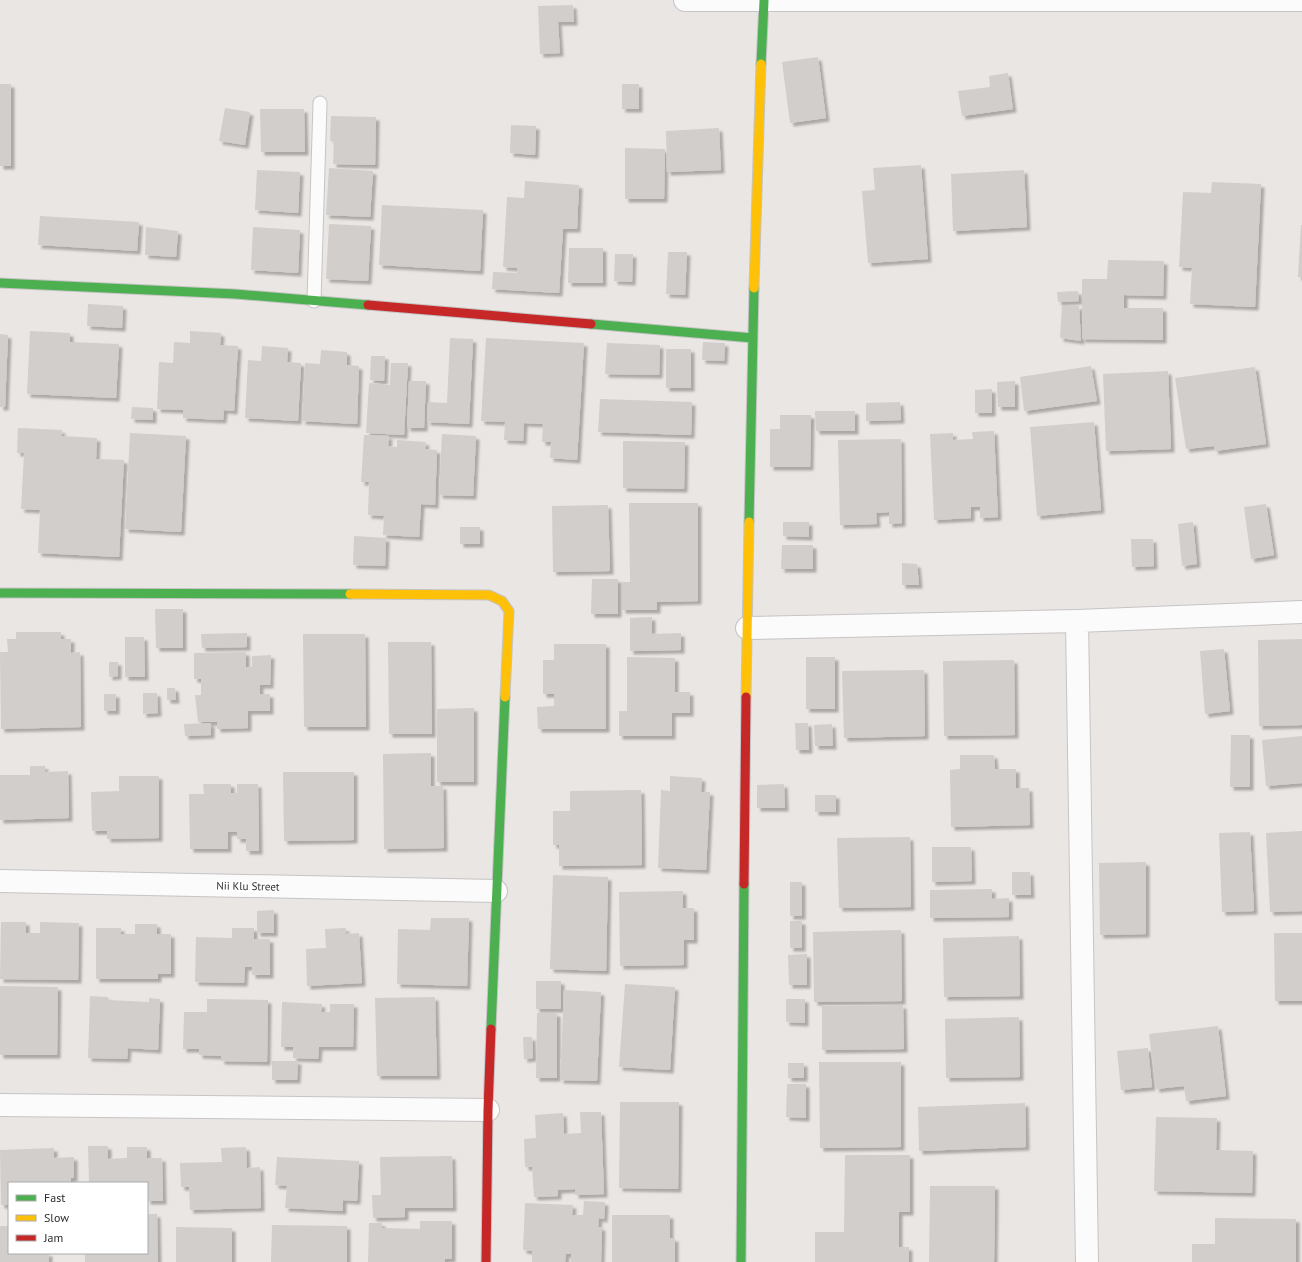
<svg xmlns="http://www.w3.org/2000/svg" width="1302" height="1262" font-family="'PT Sans',sans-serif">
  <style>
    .building { fill: #d1cecc; filter: url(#shadow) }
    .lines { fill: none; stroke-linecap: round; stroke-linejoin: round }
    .lane-casing { stroke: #c6c4c5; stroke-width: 15 }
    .street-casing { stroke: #c6c4c5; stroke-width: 24 }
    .fast-casing { stroke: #c6c4c5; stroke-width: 11 }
    .slow-casing { stroke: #c6c4c5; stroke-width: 11 }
    .jam-casing { stroke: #c6c4c5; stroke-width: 11 }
    .lane { stroke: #fcfbfb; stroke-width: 13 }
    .street { stroke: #fcfbfb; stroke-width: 22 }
    .fast { stroke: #4caf50; stroke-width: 9 }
    .slow { stroke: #ffc107; stroke-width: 9 }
    .jam { stroke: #c62828; stroke-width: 9 }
    .labels { text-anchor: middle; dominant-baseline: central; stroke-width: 3.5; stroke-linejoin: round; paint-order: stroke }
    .street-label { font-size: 11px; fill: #2c2c2c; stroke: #fff }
  </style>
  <defs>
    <filter id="shadow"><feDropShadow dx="3.5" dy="3.5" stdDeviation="1" flood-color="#0004"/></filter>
  </defs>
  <rect width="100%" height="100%" fill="#e9e6e3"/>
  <path class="building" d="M573 5 574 22H558L560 53 540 54 538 6Z
    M818 57 826 118 790 123 782 62Z
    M1008 73 1013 109 962 116 958 91 990 87 989 76Z
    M0 84H11V166H0Z
    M622 84H639V109H622Z
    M225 108 250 112 245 145 219 141Z
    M260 109H304L305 152H261Z
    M331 116 376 117 375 165 333 164 334 141H330Z
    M511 125 536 126 535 155 510 153Z
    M719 128 721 170 667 172 666 131Z
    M625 148 665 149 664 199H625Z
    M921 165 928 259 868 263 862 191 875 190 873 168Z
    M329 168 373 171 370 217 326 215Z
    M257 170 300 172 298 213 255 210Z
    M1024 170 1027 227 953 231 951 174Z
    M525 181 579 185 577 229H563L559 293 492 289 493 272 517 273V268L503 267 507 197 524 198Z
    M1212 182 1261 184 1255 307 1190 304 1192 268 1179 267 1183 192 1211 193Z
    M382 205 483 210 480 271 379 265Z
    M40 216 139 222 137 251 38 245Z
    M329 224 371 226 368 281 326 279Z
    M1301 225H1302V277H1298Z
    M146 227 178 231 176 257 145 255Z
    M253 227 300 230 298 273 251 270Z
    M569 248H603V283H568Z
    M668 252H687L685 295 666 294Z
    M615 254H633L632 282 614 281Z
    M1108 260 1164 261 1163 296 1124 295V308H1163V340L1082 339V279H1107Z
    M1078 291 1079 301 1058 302 1057 292Z
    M88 304 123 306 122 328 87 326Z
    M1062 306H1079L1081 341 1060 338Z
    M30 331 70 333V342L119 344 116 398 27 394Z
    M190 331 221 333 220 345 238 346 234 411 224 410 223 420 183 418V410L157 409 159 362 173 363 174 342 190 343Z
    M0 334 8 335 5 407H0Z
    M450 338 473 339 469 424 427 422 428 402 447 403Z
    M486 338 584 343 577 460 550 458 551 442H542L543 424 524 423 523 441 504 440 505 422 481 421Z
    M703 342 725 343 724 361 702 360Z
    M607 343 660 345 659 375 605 374Z
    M262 346 288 348 287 362 301 363 298 421 245 418 248 360 261 361Z
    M666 349H691V388H666Z
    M321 350 347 352V365L359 366 357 424 302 421 305 363 320 364Z
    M371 356H385L384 381 370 380Z
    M391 363H408L404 435 366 433 369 383 390 385Z
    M1091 366 1097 401 1024 411 1020 377Z
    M1255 367 1266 444 1215 451 1214 446 1186 449 1175 378Z
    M1168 371 1171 449 1106 451 1103 374Z
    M409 381H426L424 428H407Z
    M1015 381V407H998L997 382Z
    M992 389V413H975V390Z
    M600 399 692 402 691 435 598 432Z
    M900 402 901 420 866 421V403Z
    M132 407 153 408V420L131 419Z
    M815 411H855V431H816Z
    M780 415H811L810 467H770V429H780Z
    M1094 422 1101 510 1037 516 1030 427Z
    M18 428 62 430 61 436 97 438 96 459 124 460 119 557 38 553 40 510 21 509 24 453H17Z
    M994 431 998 517 980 518V507H971V518L934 520 930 434 953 433V440L973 439 972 432Z
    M130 433 186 436 181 532 125 529Z
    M442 434 476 436 473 496 439 495Z
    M364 435 389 436 388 446 397 447V440L426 442 425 449 437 450 435 505 421 504 419 537 383 535 384 516 368 515 369 482H361Z
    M901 439 902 523 889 524V512L876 513 877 524 840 525 838 440Z
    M623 441 685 442 684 489 623 488Z
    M629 503H698V601L657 602V610H622V582H630Z
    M1266 504 1274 555 1251 559 1244 507Z
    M608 505 610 571 553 572 552 506Z
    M783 522H809V537L783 536Z
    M1193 522 1197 564 1182 566 1178 524Z
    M460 527H480V544H460Z
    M354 536 386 538 385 566 353 565Z
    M1131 539H1153L1154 566 1132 567Z
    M782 545H813V569H781Z
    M902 563 917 564 919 585H902Z
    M592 579H618V614H591Z
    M155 609H183V648H156Z
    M652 617V634L681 633V650L630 651V618Z
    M16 632H61V639H71V653L80 652 81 727 1 729 0 652H8L7 639H16Z
    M247 633V647L202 648 201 634Z
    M303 634H365L366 727H304Z
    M125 637H144L145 677H125Z
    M1302 639V725L1259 726 1258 640Z
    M388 642H431L432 734H389Z
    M554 644H606V729H538L537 707 554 706V694H543V660H554Z
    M1224 649 1230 711 1205 714 1200 651Z
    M246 652V667H252V656L271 655 270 685H260V694H270V711H248V728L217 729V722H198L195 695H201V679H194V653Z
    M627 657 675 658V692H690V713H672V736H619V711H627Z
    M806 657H835V709H806Z
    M1014 660 1015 735 944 736 943 661Z
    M109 662H118V676L109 677Z
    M924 670 925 736 844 738 842 671Z
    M167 688H175L176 700H167Z
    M143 693H157L158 713 143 714Z
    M104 694H116V711H104Z
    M474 708V782H437V709Z
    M211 723V735L185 736 184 724Z
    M795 723H808L809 750H796Z
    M832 724 833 746H815L814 725Z
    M1231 735H1250V787H1230Z
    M1302 736V783L1266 786 1262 740Z
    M431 753V786H443L444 848 384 849 383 754Z
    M960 755H994L995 769H1016V788H1029L1030 825 951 827 950 770 960 769Z
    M30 766H45V772L68 771 69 818 0 820V775H30Z
    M283 772H354V840L284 841Z
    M119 776H159V838L107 839V831H92L91 792 119 791Z
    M670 776 702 778 701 792H710L706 870 658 868 661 790 670 791Z
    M203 784H231V793H237V784H258L259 851H246V839H237V832H228V849H190L189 794H204Z
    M784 784 785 808H757V785Z
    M641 790 642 865 559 866V845H553V811H570V791Z
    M815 795H836V812H815Z
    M1302 831V911L1270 912 1266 833Z
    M1250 832 1254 911 1222 912 1219 833Z
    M910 837 911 907 839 908 837 838Z
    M932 847H971L972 881 932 882Z
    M1146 862V934L1100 935 1099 863Z
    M1012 872H1030L1031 895H1012Z
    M553 875 608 877 606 971 550 969Z
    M790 882H802V916H790Z
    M992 889V899L1009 898V917L930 918V890Z
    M683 891V908H694V940H684V965L620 966 619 892Z
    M274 910V933H257V911Z
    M431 918H469L467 986 397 984 398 929 430 930Z
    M790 921H802V948H790Z
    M1 922H26V933H40V922L79 923 78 980 0 979Z
    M135 924H157V934H171V974H158V979H96V928H121V934H135Z
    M232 928H254V939H270V975H252V967H245L244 983 195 982 196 937 232 938Z
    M346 928V934L359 933 362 983 307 986 306 949 326 948 325 929Z
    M901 930 902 1001 814 1002 813 932Z
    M1274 933H1302V1001H1275Z
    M1019 936 1020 996 944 997 943 938Z
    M807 954V985H789L788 955Z
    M536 981H561V1009H536Z
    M625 984 675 987 670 1070 619 1067Z
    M0 986 58 987 57 1055H0Z
    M564 990 601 992 597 1081 560 1080Z
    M90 996 108 997V1000L149 1002V998L160 999 158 1050 128 1048 127 1059 88 1058Z
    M435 997 437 1076H377L375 998Z
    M207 999 268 1000 267 1062 221 1061V1056L199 1055V1049H183L184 1012H207Z
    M786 999H805V1023L786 1022Z
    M282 1002 322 1004 321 1012H330V1004H354L353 1047H319L318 1059 293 1058V1047H281Z
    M903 1005 904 1049 822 1050V1006Z
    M537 1013H557V1078H536Z
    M1019 1017 1020 1077 946 1078 945 1019Z
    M1218 1026 1226 1096 1186 1101 1184 1086 1156 1089 1149 1034Z
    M523 1037H532L533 1058 524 1059Z
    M1148 1048 1152 1087 1121 1090 1117 1051Z
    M272 1061H298L297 1080H272Z
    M819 1062H901V1147L820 1148Z
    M788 1063H804V1078H788Z
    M787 1084H806V1118L786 1117Z
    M620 1102H679L678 1189 619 1188Z
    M1025 1103 1026 1147 919 1151 918 1107Z
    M580 1112H601L604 1194 575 1195V1189L558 1190V1196L534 1197 532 1167H525L524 1139 536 1138 535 1115 563 1113 564 1134 581 1133Z
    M1156 1117 1217 1118 1216 1150 1253 1151 1252 1193 1154 1191Z
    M88 1146H108V1159L127 1158V1147H147V1158H162L163 1201H147V1183H89Z
    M246 1147 247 1168 260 1167 261 1208 190 1210 189 1187H181L180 1163 222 1162 221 1148Z
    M54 1148V1158L74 1157V1178H71V1183H9V1205H1L0 1150Z
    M845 1155H910V1212H899V1247H909V1262H815V1232H844Z
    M452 1156 453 1208H405V1217L373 1218 372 1195H381L380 1157Z
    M277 1157 359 1161 357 1201 343 1200V1211L285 1208 287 1186 275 1185Z
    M930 1186H995L994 1262H929Z
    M584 1201 605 1202 604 1219 599 1218 598 1227H602L601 1262H571V1254H566L565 1262H532V1251L523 1250 525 1203 573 1205 572 1215H583Z
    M147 1214H157L158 1262H85V1253H147Z
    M612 1215H670V1238H675V1262H612Z
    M1215 1218 1296 1219V1262H1192V1244H1215Z
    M420 1221H452V1259H445V1262H368L369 1223H382V1228L420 1229Z
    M272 1225 347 1226V1262H271Z
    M0 1226H9V1253H49V1262H0Z
    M176 1227 232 1228V1262H176Z"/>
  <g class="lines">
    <defs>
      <path id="lane" d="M314 301 320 103"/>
      <path id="street" d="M685 0H1302
        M1077 621 1087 1262
        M747 628 1077 621 1302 612
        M0 881 496 891
        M0 1105 488 1110"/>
      <path id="fast" d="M761 64 764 1
        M0 283 235 294 368 305
        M591 324 753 338
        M749 522 754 288
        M0 593 350 594
        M491 1029 505 697
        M741 1262 744 884"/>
      <path id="slow" d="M754 288 761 64
        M350 594 489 595 502 601 509 611 505 697
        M746 697 749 522"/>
      <path id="jam" d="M368 305 591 324
        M744 884 746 697
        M486 1262 488 1110 491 1029"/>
    </defs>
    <use href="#lane" class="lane-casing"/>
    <use href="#street" class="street-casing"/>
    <use href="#fast" class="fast-casing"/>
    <use href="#slow" class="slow-casing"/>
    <use href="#jam" class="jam-casing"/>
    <use href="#lane" class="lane"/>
    <use href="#street" class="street"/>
    <use href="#fast" class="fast"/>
    <use href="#slow" class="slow"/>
    <use href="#jam" class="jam"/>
  </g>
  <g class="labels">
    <g class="street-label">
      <text transform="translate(248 886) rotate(1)">Nii Klu Street</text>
    </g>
  </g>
  <rect x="8" y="1182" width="140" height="72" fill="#ffffff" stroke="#ababab"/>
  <rect x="16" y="1195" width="20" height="6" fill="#4caf50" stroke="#ababab"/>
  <text x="44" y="1202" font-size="12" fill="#2c2c2c">Fast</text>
  <rect x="16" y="1215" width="20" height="6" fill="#ffc107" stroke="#ababab"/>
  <text x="44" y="1222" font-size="12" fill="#2c2c2c">Slow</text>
  <rect x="16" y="1235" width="20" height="6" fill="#c62828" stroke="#ababab"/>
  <text x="44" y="1242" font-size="12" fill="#2c2c2c">Jam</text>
</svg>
